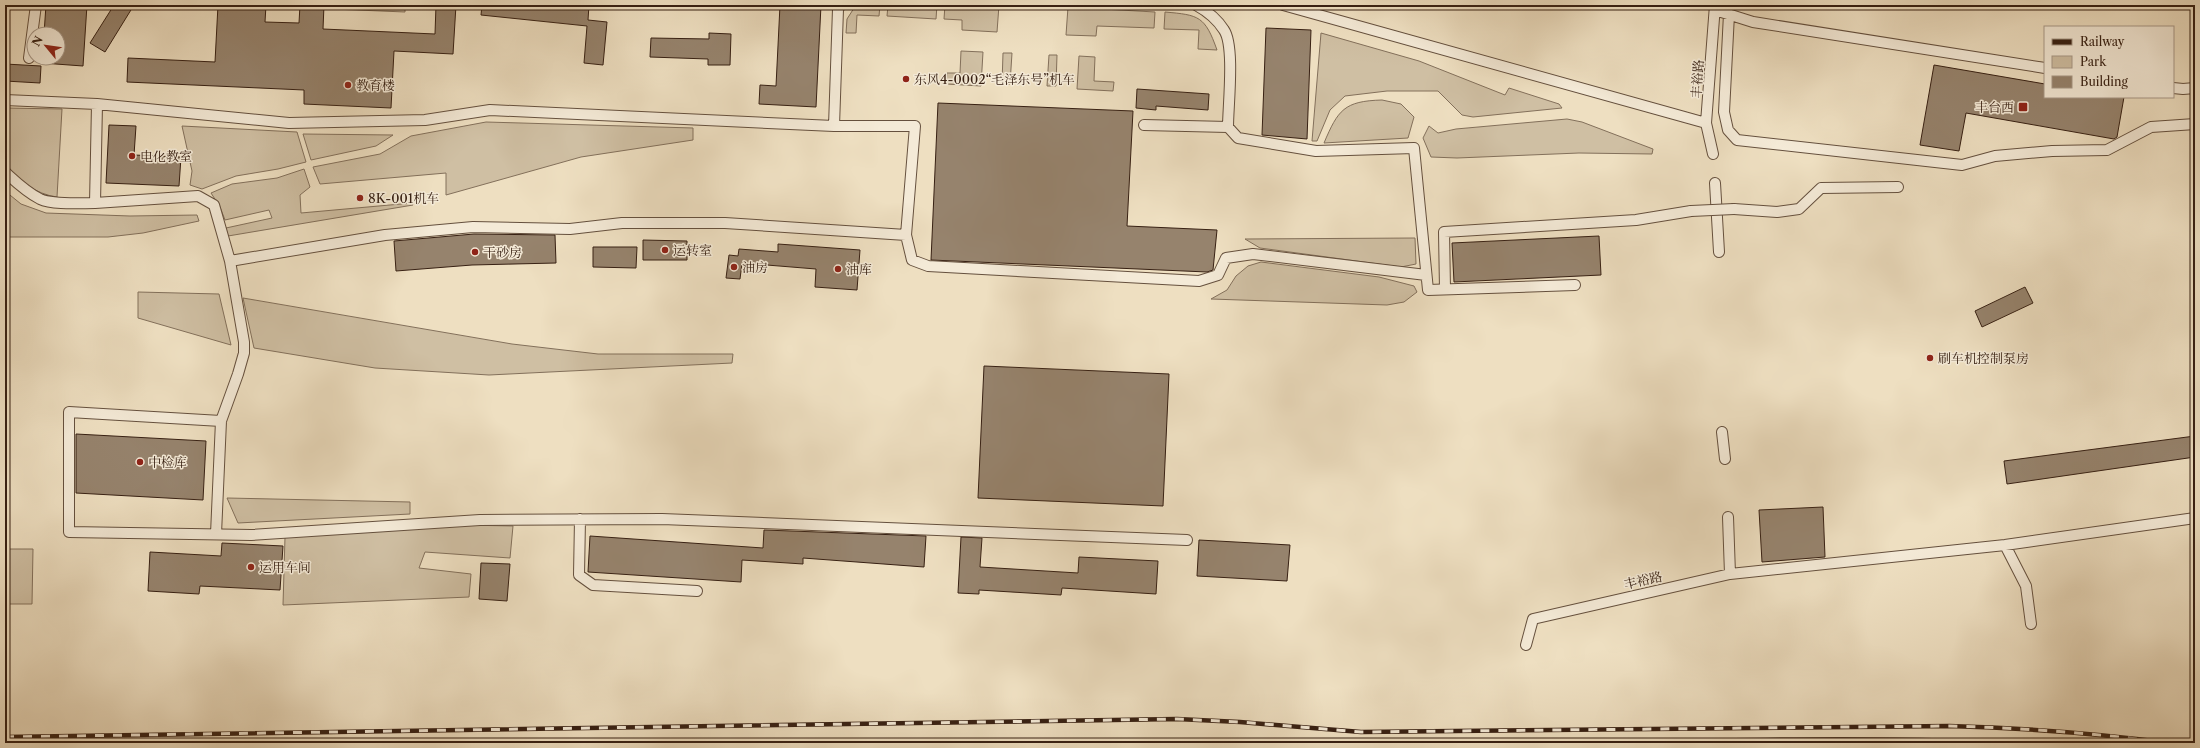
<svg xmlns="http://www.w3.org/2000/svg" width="2200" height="748" font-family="'Libre Caslon Text','Noto Serif SC',serif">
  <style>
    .green { fill: #cfbfa3; stroke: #83705b }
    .building { fill: #96836d; stroke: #372013 }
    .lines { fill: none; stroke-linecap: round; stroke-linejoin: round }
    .lane-casing { stroke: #65503e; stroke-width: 12 }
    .lane { stroke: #f4ead7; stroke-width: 10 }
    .rail-casing { stroke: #372013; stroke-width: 4.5 }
    .rail { stroke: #f4ead7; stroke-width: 3; stroke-dasharray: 9; stroke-linecap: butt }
    .lane-bridge-casing { stroke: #65503e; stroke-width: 12; stroke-linecap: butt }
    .lane-bridge { stroke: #f4ead7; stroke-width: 10 }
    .poi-dot { fill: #8f2418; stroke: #f4ead7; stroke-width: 1.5 }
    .labels { text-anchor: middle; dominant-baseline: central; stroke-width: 3; stroke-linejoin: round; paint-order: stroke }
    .poi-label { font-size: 13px; fill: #372013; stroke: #f4ead7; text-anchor: start }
    .street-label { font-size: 13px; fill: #372013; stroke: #f4ead7 }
  </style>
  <rect width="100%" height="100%" fill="#eedfc1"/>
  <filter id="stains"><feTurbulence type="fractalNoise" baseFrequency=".005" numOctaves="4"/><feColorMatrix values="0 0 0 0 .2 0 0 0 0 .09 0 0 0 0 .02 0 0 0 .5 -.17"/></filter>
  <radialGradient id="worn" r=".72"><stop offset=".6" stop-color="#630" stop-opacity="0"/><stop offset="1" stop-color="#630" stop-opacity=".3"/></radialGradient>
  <path class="green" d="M334 5H405V12L333 9Z
    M856 5H880L879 16 857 15 856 33H846L847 19Z
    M888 5H937L936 19 887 16Z
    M945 5H999L997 32 962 30V20L944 19Z
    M1068 7 1155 12 1154 28 1097 26 1096 36 1066 35Z
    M1165 12C1199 15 1205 16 1217 50L1198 49 1199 30 1164 29Z
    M1321 33 1419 61 1505 95 1509 88 1559 104 1562 108 1473 117 1462 115 1438 91H1387L1345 96 1330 110 1317 141H1312Z
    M961 51 983 52 981 86 946 84 947 73H960Z
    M1003 53H1012L1010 84H1002Z
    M1049 55H1057L1056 86H1047Z
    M1079 56 1095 57 1094 81 1114 82 1113 91 1077 89Z
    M1382 100 1401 104 1414 117 1408 138 1324 143C1338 110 1344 101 1382 100Z
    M5 108 62 109 57 197C35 194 21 181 5 167Z
    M1567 119 1582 122 1653 149 1652 154 1579 153 1457 158 1431 157 1423 138 1429 126 1438 133 1456 129Z
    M486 122 693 128V140L581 157 446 195V173L320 184 313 167 380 154 411 136Z
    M182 126 297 132 306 162 278 169 236 176 202 189 190 185 192 171Z
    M303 134 393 135 376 146 311 160Z
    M304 169 310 187 300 195 301 213 412 203 413 205 228 236 226 228 272 218 269 210 225 220 220 207 211 193 232 184 277 178Z
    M5 191 21 204 46 213 130 216 197 215 199 221 143 233 108 237H5Z
    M1415 238 1416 264 1401 267 1260 248 1245 239Z
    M1261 262 1379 277 1414 286 1417 292 1404 302 1387 305 1211 299 1227 290 1236 276 1248 266Z
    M138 292 219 294 231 345 138 318Z
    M243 298 512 344 598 354H733L732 363 489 375 375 368 254 348Z
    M227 498 410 502V514L238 523Z
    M412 524 513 526 510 558 425 552 419 568 471 574 469 597 283 605 285 537Z
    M5 549H33L32 604H5Z"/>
  <path class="building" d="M46 5H87L83 66 42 63V58H58V34H44Z
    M114 5H134L105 52 90 43Z
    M218 5H266L265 22 299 23 300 5H324L323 29 435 34 436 5H456L453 54 394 51 391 108 304 104V90L127 82 128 58 215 62Z
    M482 5H589L588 20 607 22 603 65 584 63 587 26 481 15Z
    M780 5H821L816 107 759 104 760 85 776 86Z
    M1266 28 1311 30 1307 139 1262 135Z
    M709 33 731 34 730 65H708V59L650 57 651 38 709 39Z
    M5 64 41 66 40 83 5 81Z
    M1934 65 2045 84V97H2124L2117 137 2114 139 1966 113 1959 151 1920 145Z
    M1137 89 1209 94 1208 110 1156 106V110L1136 108Z
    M938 103 1133 111 1127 226 1217 230 1213 270 1207 272 931 260Z
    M109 125 136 126 134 155 181 157 179 186 106 183Z
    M474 234 555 235 556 263 472 265 396 271 394 241Z
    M1599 236 1601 275 1454 282 1452 243Z
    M643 240 687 241V260H643Z
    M778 244 860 250 857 290 815 287 816 269 742 263 740 279 726 278 729 255 738 256 739 249 778 252Z
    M593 247H637L636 268 593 267Z
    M2025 287 2033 303 1982 327 1975 311Z
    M984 366 1169 374 1163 506 978 498Z
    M76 434 206 441 203 500 76 493Z
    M2195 436V457L2007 484 2004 461Z
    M1823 507 1825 557 1762 562 1759 510Z
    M764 530 926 536 924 567 803 558V564L742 560 741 582 588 572 590 536 763 548Z
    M961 537 982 538 980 567 1078 573 1079 557 1158 561 1156 594 1062 588 1061 595 979 590V594L958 593Z
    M1199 540 1290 545 1287 581 1197 576Z
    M222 543 283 546 280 590 200 586 199 594 148 591 150 552 221 556Z
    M481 563 510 564 507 601 479 599Z"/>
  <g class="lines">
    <defs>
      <path id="lane" d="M1196 5C1207 11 1217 19 1224 30 1235 46 1228 106 1228 127L1238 138 1316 151 1414 148 1428 290 1575 285
        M1283 5 1706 123
        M1715 10 1753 22 2045 68
        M1729 14 1724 112 1728 130 1737 140 1962 165 1995 156 2052 151 2107 150 2151 127 2195 124
        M29 58 36 5
        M2173 88 2183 89 2195 88
        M5 100 97 104 289 123 425 120 490 110 834 126 838 9 841 5
        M97 104 95 203 198 196 214 205 230 261 244 342V353L238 374 221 421 69 412V532L251 535 480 520 662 519 1187 540
        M1144 125 1228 127
        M834 126H915L906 235 912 260 928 266 1199 281 1218 275 1226 258 1253 254 1426 275
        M1713 154 1706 123 1715 5
        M5 172C16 182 26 192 40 199 53 205 80 203 95 203
        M1715 183 1719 252
        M1734 209 1777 212 1799 209 1821 188 1898 187
        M230 261 385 235 473 227 570 229 622 223H725L906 235
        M1445 289 1444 232 1636 220 1691 211
        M1722 432 1725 459
        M580 519 579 575 593 585 697 591
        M216 534 221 421
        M2005 545 2026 586 2031 624
        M1730 574 2005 545 2195 518
        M1526 645 1533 619 1730 574 1728 517"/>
    </defs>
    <use href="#lane" class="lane-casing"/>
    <use href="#lane" class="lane"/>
    <defs>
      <path id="rail" d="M5 737 1177 719 1240 722 1361 732 1949 726C2023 728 2095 733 2169 743
        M1539 743C1704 741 1869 736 2034 743"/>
    </defs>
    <use href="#rail" class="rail-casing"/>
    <use href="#rail" class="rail"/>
    <defs>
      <path id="lane-bridge" d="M1691 211 1734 209"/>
    </defs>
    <use href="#lane-bridge" class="lane-bridge-casing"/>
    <use href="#lane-bridge" class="lane-bridge"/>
  </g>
  <g class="poi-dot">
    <circle cx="906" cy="79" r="4"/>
    <circle cx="348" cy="85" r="4"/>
    <rect x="2018" y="102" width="10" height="10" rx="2"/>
    <circle cx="132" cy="156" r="4"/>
    <circle cx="360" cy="198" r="4"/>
    <circle cx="665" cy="250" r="4"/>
    <circle cx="475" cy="252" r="4"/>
    <circle cx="734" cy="267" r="4"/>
    <circle cx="838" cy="269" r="4"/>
    <circle cx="1930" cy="358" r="4"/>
    <circle cx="140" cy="462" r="4"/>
    <circle cx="251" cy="567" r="4"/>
  </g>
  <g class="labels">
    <g class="poi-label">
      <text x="914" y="79">东风4-0002“毛泽东号”机车</text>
      <text x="356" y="85">教育楼</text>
      <text x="2014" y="107" text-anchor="end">丰台西</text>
      <text x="140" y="156">电化教室</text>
      <text x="368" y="198">8K-001机车</text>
      <text x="673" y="250">运转室</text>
      <text x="483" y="252">干砂房</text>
      <text x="742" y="267">油房</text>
      <text x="846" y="269">油库</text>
      <text x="1938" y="358">刷车机控制泵房</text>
      <text x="148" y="462">中检库</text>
      <text x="259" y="567">运用车间</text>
    </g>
    <g class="street-label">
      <text transform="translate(1697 79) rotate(-86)">丰裕路</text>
      <text transform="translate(1643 580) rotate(-13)">丰裕路</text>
    </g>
  </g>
  <rect width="2200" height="748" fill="none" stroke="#eedfc1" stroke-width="20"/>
  <rect x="6" y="6" width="2188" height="736" fill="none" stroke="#372013" stroke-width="2"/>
  <rect x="10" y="10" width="2180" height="728" fill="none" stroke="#372013"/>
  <rect x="2044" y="26" width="130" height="72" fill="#f4ead7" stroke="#a89989"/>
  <rect x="2052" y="39" width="20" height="6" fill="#372013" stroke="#a89989"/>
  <text x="2080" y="46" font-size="12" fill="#372013">Railway</text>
  <rect x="2052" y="56" width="20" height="12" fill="#cfbfa3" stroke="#a89989"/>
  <text x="2080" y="66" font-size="12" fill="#372013">Park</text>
  <rect x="2052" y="76" width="20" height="12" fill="#96836d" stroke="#a89989"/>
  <text x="2080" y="86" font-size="12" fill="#372013">Building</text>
  <g transform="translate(46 46) rotate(299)"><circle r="19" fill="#f4ead7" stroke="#a89989"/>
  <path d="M0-3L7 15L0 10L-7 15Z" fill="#8f2418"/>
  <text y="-6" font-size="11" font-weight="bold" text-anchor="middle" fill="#372013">N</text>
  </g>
  <rect width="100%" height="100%" filter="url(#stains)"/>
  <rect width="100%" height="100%" fill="url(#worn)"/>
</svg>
